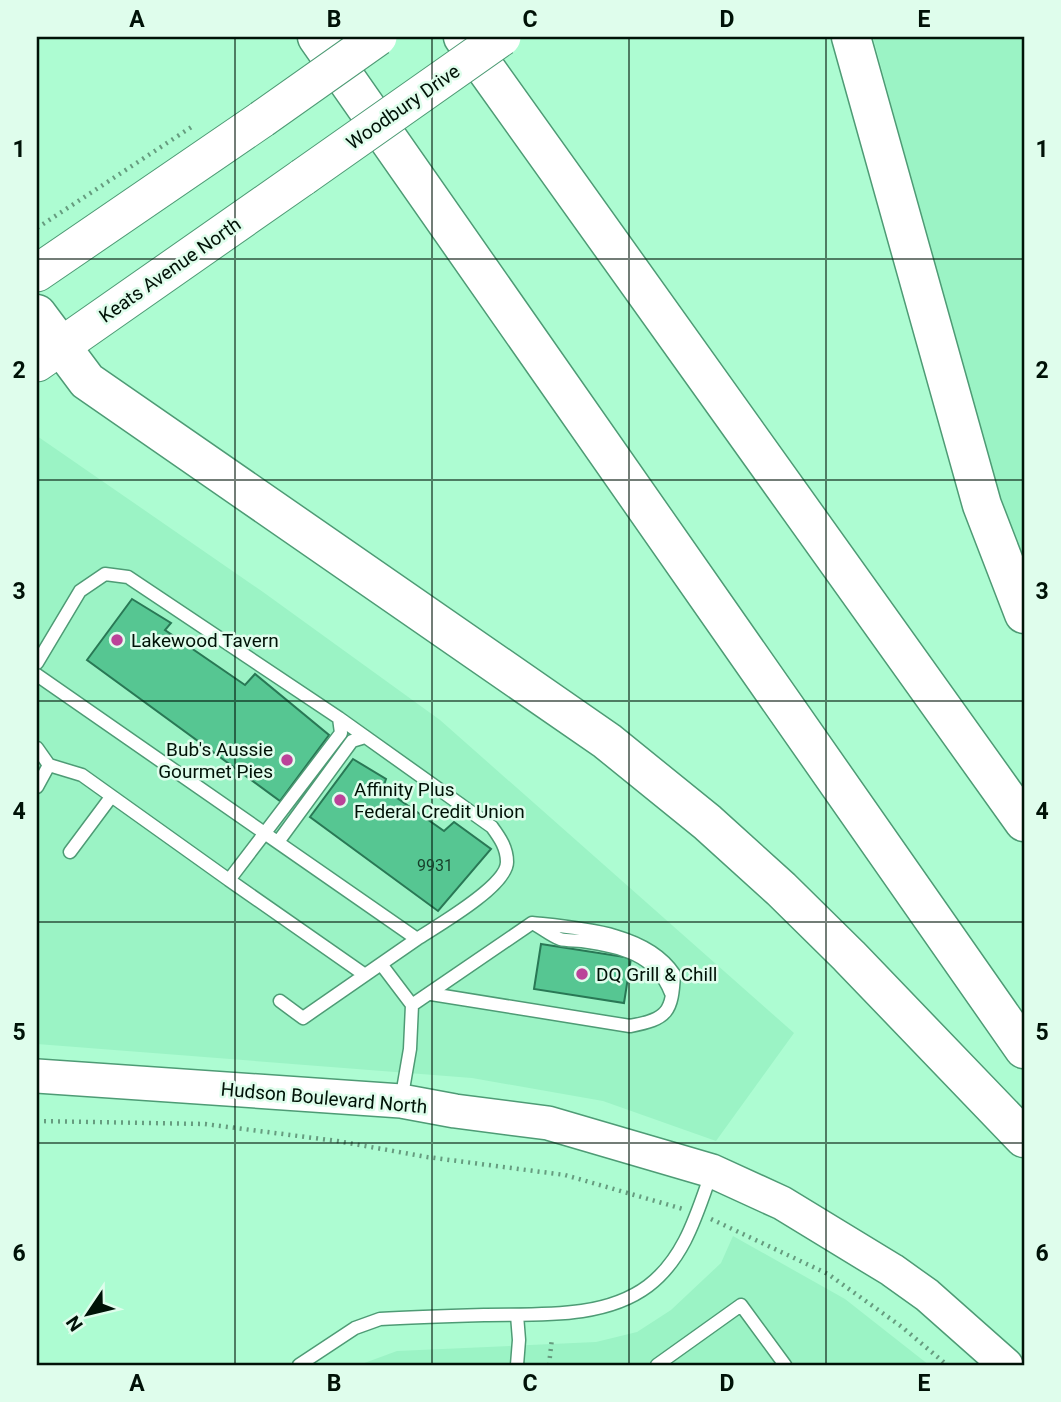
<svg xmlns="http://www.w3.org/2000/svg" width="1061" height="1402" font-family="Roboto,sans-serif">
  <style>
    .built { fill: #9bf3c5 }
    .building { fill: #56c692; stroke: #297855; stroke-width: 2 }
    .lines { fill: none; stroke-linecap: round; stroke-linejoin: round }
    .service-casing { stroke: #4e9b75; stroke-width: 15 }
    .tertiary-casing { stroke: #4e9b75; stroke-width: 36 }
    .secondary-casing { stroke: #4e9b75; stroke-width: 39 }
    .motorway-casing { stroke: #4e9b75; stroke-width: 41 }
    .path { stroke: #669c7f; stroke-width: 4.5; stroke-dasharray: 2 5; stroke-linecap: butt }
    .service { stroke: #fff; stroke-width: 12 }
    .tertiary { stroke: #fff; stroke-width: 33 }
    .secondary { stroke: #fff; stroke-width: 37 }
    .motorway { stroke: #fff; stroke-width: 38 }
    .secondary-bridge-casing { stroke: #4e9b75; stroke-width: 39; stroke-linecap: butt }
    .secondary-bridge { stroke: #fff; stroke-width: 37 }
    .grid { fill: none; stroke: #001207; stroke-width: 2; stroke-opacity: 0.55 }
    .poi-dot { fill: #bb4399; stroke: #dffdec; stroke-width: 2.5 }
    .labels { text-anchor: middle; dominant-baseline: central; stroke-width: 5; stroke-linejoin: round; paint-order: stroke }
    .number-label { font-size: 16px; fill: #163f2a }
    .street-label { font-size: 19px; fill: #001207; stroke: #dffdec }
    .poi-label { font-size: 19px; fill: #001207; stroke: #dffdec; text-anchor: start }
    .neatline { fill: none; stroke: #001207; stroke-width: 2.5 }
    .grid-label { font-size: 23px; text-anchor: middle; font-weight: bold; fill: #001207 }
  </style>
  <rect width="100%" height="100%" fill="#adfcd2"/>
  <path class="built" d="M873 37H1024V592L960 358Z
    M37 436 263 592 440 720 794 1033 716 1141 603 1101 472 1078 37 1044Z
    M733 1236 845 1299 929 1365H359L397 1351 596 1342 637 1332 671 1310 721 1263Z"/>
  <path class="building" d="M132 599 171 623 165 630 245 685 255 674 329 735 280 801 87 660Z
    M353 759 386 779 383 788 444 831 454 822 491 849 438 911 310 817Z
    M541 944 631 958 624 1003 534 989Z"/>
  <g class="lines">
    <defs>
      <path id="service" d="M37 663 80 591 105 574 128 577 339 718 341 733 229 880 82 775 49 765 37 787
        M37 675 417 939 303 1018 280 1001
        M339 718 492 827C500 838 507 848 507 862 507 886 437 926 417 939
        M37 748 49 765
        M278 842 352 741 365 737
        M70 852 111 797
        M229 880 365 975
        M536 925C543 929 552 936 560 939 567 941 575 940 582 941 619 946 656 954 671 993
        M381 964 412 1005 410 1049 401 1101
        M412 1005 532 923C578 928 646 932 674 974 672 1012 668 1019 630 1026L431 994
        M517 1315 519 1340 517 1365
        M299 1365 355 1328 380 1319C416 1317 452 1316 487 1315 539 1314 604 1319 648 1286 685 1258 697 1213 712 1171
        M657 1365 741 1305 785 1365"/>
      <path id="tertiary" d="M37 1076 401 1101 455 1111 548 1123 712 1171 782 1203 892 1270 927 1295 1006 1365"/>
      <path id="secondary" d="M37 273 262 119
        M37 363 303 177"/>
      <path id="motorway" d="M317 37 1024 1049
        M463 37 1024 822
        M851 37 982 505 1024 614
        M37 314 87 381 607 741 707 822 781 889 849 956 1024 1138"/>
    </defs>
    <use href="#service" class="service-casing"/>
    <use href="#tertiary" class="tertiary-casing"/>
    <use href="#secondary" class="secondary-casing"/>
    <use href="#motorway" class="motorway-casing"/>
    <path class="path" d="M37 228 193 126
      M37 1121 205 1124 337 1141 427 1157 565 1175 683 1209
      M711 1219 828 1274 902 1327 947 1365
      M549 1365 552 1338"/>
    <use href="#service" class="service"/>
    <use href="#tertiary" class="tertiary"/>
    <use href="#secondary" class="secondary"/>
    <use href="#motorway" class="motorway"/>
    <defs>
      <path id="secondary-bridge" d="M262 119 378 37
        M303 177 502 37"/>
    </defs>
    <use href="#secondary-bridge" class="secondary-bridge-casing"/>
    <use href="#secondary-bridge" class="secondary-bridge"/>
  </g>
  <path class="grid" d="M235 37V1365M432 37V1365M629 37V1365M826 37V1365M37 259H1024M37 480H1024M37 701H1024M37 922H1024M37 1143H1024"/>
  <g class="poi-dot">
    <circle cx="117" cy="640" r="7"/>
    <circle cx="287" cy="760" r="7"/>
    <circle cx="340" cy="800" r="7"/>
    <circle cx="582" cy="974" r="7"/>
  </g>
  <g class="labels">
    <g class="number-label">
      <text x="435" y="865">9931</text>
    </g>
    <g class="street-label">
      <text transform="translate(403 107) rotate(-35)">Woodbury Drive</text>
      <text transform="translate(170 270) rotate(-35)">Keats Avenue North</text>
      <text transform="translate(324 1098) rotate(5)">Hudson Boulevard North</text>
    </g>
    <g class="poi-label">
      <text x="131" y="640">Lakewood Tavern</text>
      <text x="273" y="749" text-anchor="end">Bub's Aussie<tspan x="273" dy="22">Gourmet Pies</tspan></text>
      <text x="354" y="789">Affinity Plus<tspan x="354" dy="22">Federal Credit Union</tspan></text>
      <text x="596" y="974">DQ Grill &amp; Chill</text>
    </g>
  </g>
  <rect width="1061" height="1402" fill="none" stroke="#dffdec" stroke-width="77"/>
  <g transform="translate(88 1314) rotate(235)" stroke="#dffdec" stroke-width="5" paint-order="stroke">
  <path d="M0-5L12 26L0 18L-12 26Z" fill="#001207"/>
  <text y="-10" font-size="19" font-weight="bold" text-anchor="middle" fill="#001207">N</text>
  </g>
  <rect x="38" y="38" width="985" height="1326" class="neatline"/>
  <g class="grid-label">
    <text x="137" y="27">A</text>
    <text x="334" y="27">B</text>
    <text x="530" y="27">C</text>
    <text x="727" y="27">D</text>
    <text x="924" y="27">E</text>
    <text x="19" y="157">1</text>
    <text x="1042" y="157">1</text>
    <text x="19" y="378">2</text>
    <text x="1042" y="378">2</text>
    <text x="19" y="599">3</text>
    <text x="1042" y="599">3</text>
    <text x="19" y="819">4</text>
    <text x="1042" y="819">4</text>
    <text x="19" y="1040">5</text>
    <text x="1042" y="1040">5</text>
    <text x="19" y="1261">6</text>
    <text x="1042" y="1261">6</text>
    <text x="137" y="1391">A</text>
    <text x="334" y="1391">B</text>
    <text x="530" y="1391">C</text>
    <text x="727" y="1391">D</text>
    <text x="924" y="1391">E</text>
  </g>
</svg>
